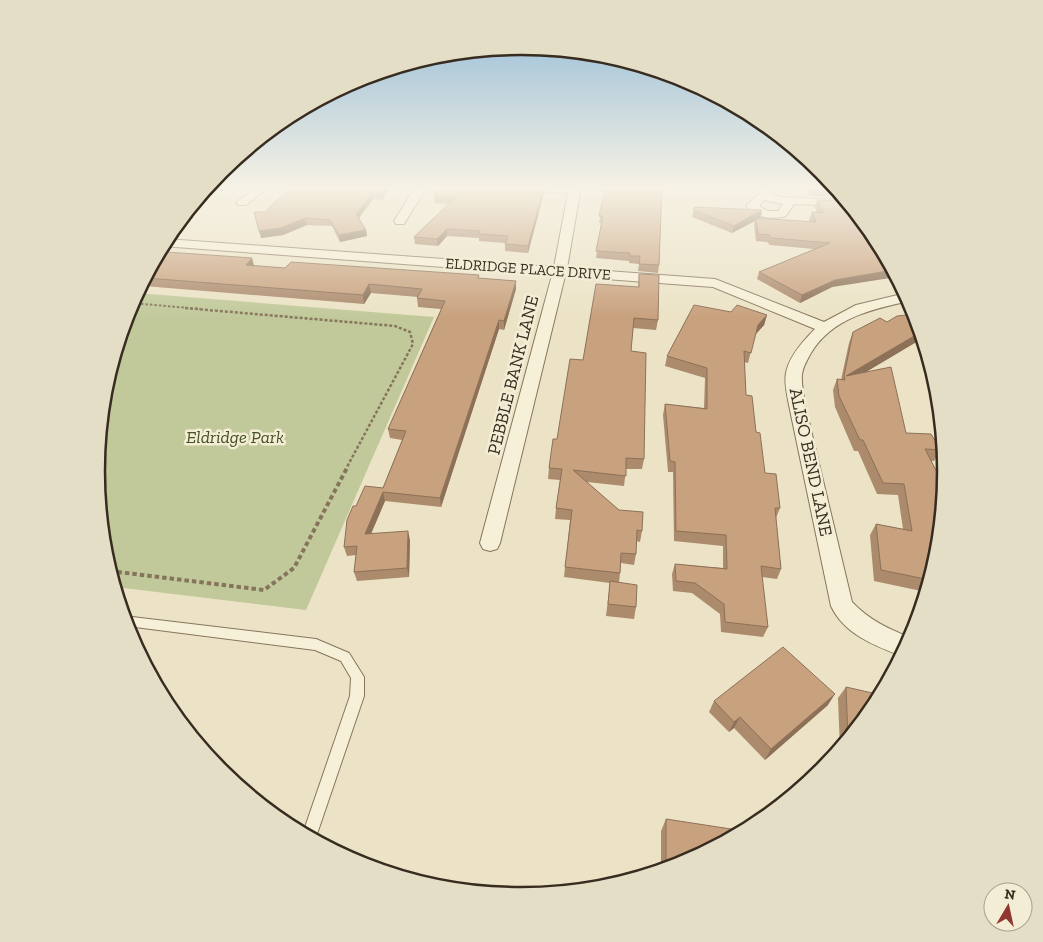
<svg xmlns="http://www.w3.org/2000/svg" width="1043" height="942" font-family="'Zilla Slab',serif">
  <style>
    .green { fill: #c1c99a }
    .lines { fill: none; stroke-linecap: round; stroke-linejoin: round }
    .lane-casing { stroke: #86755c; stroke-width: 2 }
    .street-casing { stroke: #86755c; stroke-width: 2 }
    .path-far2 { stroke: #86755c; stroke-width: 2; stroke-dasharray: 2.5 2; stroke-linecap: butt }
    .path-far1 { stroke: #86755c; stroke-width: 2.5; stroke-dasharray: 3 2; stroke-linecap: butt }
    .path { stroke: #86755c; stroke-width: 4; stroke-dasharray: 4.5 3; stroke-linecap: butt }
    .lane { fill: #f7f0d8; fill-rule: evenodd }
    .street { fill: #f7f0d8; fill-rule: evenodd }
    .wall { fill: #ac8a6c }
    .shaded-wall { fill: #8c7158 }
    .building { fill: #c8a17e; stroke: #8c7158 }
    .labels { text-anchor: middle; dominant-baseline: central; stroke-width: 5; stroke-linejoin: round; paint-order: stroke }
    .far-street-label { font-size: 15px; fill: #372c1f; stroke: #f4edd5 }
    .street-label { font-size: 18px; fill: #372c1f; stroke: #f4edd5 }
    .park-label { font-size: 18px; font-style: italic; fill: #445227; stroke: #f4edd5 }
    .rim { fill: none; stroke: #372c1f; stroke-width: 2.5 }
  </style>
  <rect width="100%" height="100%" fill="#ece3c6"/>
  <path class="green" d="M137 293 434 317 306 610 115 587 105 554 97 471 105 388 129 308Z"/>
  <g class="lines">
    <defs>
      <path id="lane" d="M124 616 316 639 349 653 364 677V696L315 840 303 833 350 696 351 678 341 661 315 650 127 626Z"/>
      <path id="street" d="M257 187H269L246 205H238L236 203 238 201Z
        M415 187H427L404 224H396L394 221Z
        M516 187H581L567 268 715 279 824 322 856 305 906 293 910 301C872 309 832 318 811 353 807 360 803 367 802 374 801 385 804 395 805 405L852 602C869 620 889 629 911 638L902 656C875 646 844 634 831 606L789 405C787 395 784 383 786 373 789 356 804 340 815 329L713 287 565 276 500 543 497 549 490 551 483 549 480 543 552 275 162 246 166 239 554 267 568 193 522 190Z
        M755 187H766L772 194 780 197 842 200 848 203 842 206 794 204 786 216C772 220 756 218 746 206L756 196 761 194ZM764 200 783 204 778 211H768L759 206Z"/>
    </defs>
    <use href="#lane" class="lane-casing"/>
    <use href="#street" class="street-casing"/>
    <path class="path-far2" d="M132 303 200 309"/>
    <path class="path-far1" d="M185 308 395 326 410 332 413 344 347 467"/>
    <path class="path" d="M110 571 264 590 294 568 348 466"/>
    <use href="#lane" class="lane"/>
    <use href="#street" class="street"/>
  </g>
  <path class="wall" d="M391 187 382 200 373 199 359 218 366 230 367 236 340 242 332 226 307 225 283 235 261 238 265 212Z
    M544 187V193L528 253 505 251V243L479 241V238L447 236 438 246 415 244 414 237 449 204 435 203 434 197Z
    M603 187H683V190L662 189 659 265 658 273 638 271 639 264 629 263V261L596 258 601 223H599L604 192H603Z
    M795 187H835L844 197 810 196 807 188H796Z
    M817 200 846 201 832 287 800 303 757 279 759 272 814 249 770 245 767 242 756 241 754 225 755 221 732 233 692 217 694 207 760 218 810 222 809 220 812 212 817 213 815 207Z
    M252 258 254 266 285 268 479 275V278L516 281V289L504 330 499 329 441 507 385 501 371 534 410 540 409 577 357 581 354 572 356 555 347 556 344 547 356 506 383 488 402 440 390 438 388 429 441 309 418 307 417 298 418 297 371 293 364 304 144 286 143 283 152 266Z
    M639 274 658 320 656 330 633 328 631 351 644 459 642 469H626L624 486 587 482 642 531 640 542 636 541V554L634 565 621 563 619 583 636 607 634 619 606 616 610 583 564 577 570 520 555 519 556 508 560 480 548 479 549 468 583 360 638 287Z
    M731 312 767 315 764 325 755 335 748 363 744 362 746 395 756 432 765 473 780 508 776 518 781 569 777 579 762 577 768 627 763 637 721 632 720 614 692 593 673 591 672 574 675 564 723 568V546L674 541 673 472H668L663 415 665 404 704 408 705 378 665 366 667 356Z
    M853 332 923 338 866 372 906 433 941 450 934 461H931L943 484H945L942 519H938V554L926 592 874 581 870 535 876 524 903 529 898 495 877 494 858 451H854L835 407 833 390 837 379 841 380 849 343Z
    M846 687 874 707 840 750 838 698Z
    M714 701 828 705 765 760 734 728 729 732 709 712Z
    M666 819 684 864 661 871V831Z"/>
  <path class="shaded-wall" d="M213 187H222L177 227V225L194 203Z
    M386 187H391L382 200 381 193Z
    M544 187V193L528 253V246Z
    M372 193 373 199 357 220 356 214Z
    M762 210 761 218H756L755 221 732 233 734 226Z
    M305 218 307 225 283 235 261 238 259 231Z
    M447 229V236L438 246 437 239Z
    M366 230 367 236 340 242 339 235Z
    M252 258 254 267 246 265Z
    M893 270 897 277 832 287 800 303 802 295 835 280Z
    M516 281V289L504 330V321Z
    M369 284 371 293 364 304 363 295Z
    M767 315 764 325 755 335 758 325Z
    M499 320V329L441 507 440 498Z
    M921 332 923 338 844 385 845 380 846 376Z
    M383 492 385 501 367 543 365 534Z
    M408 531 410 540 409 577 407 568Z
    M835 694 828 705 765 760 771 749Z
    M740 717 734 728 729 732 734 722Z"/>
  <path class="building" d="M208 187H213L194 203Z
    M290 187H386L381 193H372L356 214 366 230 339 235 330 220 305 218 281 228 259 231 254 212H265Z
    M440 187H544L528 246 505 244 508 236 479 234 480 231 447 229 437 239 414 237 455 198 434 197Z
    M605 187H662L659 265 639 264 640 256H630V253L596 251 603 216H599Z
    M811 187H835L838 190 812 189Z
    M817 200 846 201 875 235 893 270 835 280 802 295 759 272 830 243 772 238 769 235 758 234 756 218 816 222 812 212 823 213Z
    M694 207 762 210 734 226 694 210Z
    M167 252 252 258 246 265 285 268 291 262 479 275 478 278 516 281 504 321 499 320 440 498 383 492 365 534 408 531 407 568 354 572 357 546 344 547 347 520 353 506H356L365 486 383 488 406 431 388 429 445 301 417 298 422 289 369 284 363 295 146 278 152 266Z
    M639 274 659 275 658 320 634 318 631 351 646 353 644 459 626 458V476L573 470 619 510 643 512 642 531 637 530 636 554 621 553 620 573 565 567 572 510 556 508 562 469 549 468 553 439H557L570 359 583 360 596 284 639 287Z
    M694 305 731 312 737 305 767 315 758 325 751 353 744 351 746 395 752 396 756 432 760 433 765 473 776 474 780 508H775L781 569 761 566 768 627 725 622 724 604 695 583 676 581 675 564 727 569 726 535 676 531 675 462 670 461 665 404 707 409V368L667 356Z
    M916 314 921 332 846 376 891 367 906 433 931 434 941 450 925 449 943 484H945L943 508 936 507 940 531 938 554 930 580 881 570 876 524 912 531 904 484 883 483 863 440H860L839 396 837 379 845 380 844 376 853 332 880 318 887 322 897 316Z
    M610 581 637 585 636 607 608 604Z
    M783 647 835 694 771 749 740 717 734 722 714 701Z
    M846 687 881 695 874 707 848 740Z
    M666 819 744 831 684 864 666 869Z"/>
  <linearGradient id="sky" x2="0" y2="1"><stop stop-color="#8eb8d6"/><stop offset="0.59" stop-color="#f6f2e5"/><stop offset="1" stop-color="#f6f2e5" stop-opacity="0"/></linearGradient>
  <rect width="1043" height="318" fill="url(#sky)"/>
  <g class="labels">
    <g class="far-street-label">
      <text transform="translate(528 269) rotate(4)">ELDRIDGE PLACE DRIVE</text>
    </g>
    <g class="street-label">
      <text transform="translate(513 375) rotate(-76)">PEBBLE BANK LANE</text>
      <text transform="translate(811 462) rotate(78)">ALISO BEND LANE</text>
    </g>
    <g class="park-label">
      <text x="235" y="437">Eldridge Park</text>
    </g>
  </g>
  <path d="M0 0H1043V942H0ZM105 471a416 416 0 1 1 832 0a416 416 0 1 1-832 0Z" fill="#e5dec6" fill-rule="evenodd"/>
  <path class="rim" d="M105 471a416 416 0 1 1 832 0a416 416 0 1 1-832 0Z"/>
  <g transform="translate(1008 907) rotate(9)"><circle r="24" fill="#f4edd5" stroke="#a8a08c"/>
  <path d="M0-4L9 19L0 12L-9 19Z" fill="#913630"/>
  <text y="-8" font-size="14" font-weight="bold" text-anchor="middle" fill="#372c1f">N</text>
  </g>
</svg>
